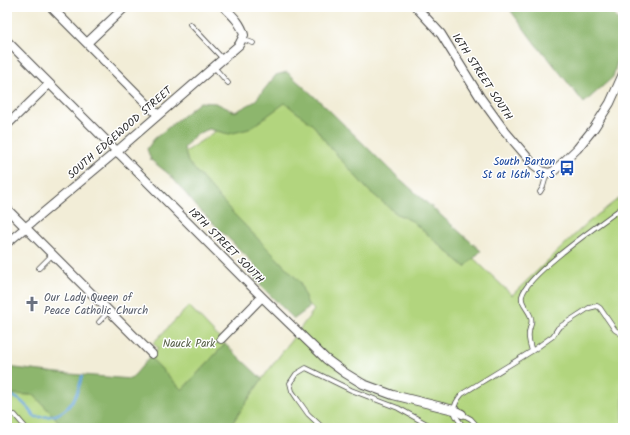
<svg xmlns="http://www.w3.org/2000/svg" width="630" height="435" font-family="Kalam,sans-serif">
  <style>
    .green { fill: #b2d57e; stroke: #6e8054 }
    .forest { fill: #8db66d; stroke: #5c704c }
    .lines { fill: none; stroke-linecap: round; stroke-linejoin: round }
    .stream { stroke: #68a6da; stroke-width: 2.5 }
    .service-casing { stroke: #494845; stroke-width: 5.5 }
    .minor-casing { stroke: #494845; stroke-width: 10 }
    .service { stroke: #fff; stroke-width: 4 }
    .minor { stroke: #fff; stroke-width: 8 }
    .labels { text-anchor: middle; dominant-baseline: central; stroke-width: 3; stroke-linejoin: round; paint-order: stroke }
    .street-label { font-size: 11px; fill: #2b2b2b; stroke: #fff }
    .transit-label { font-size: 11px; fill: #164399; stroke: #fff; text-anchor: end }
    .worship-label { font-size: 11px; fill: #5b616d; stroke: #fff; text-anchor: start }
    .park-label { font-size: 11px; fill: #545e44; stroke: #fff }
  </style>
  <rect width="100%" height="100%" fill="#fff"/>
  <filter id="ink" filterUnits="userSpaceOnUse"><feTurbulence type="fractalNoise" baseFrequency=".025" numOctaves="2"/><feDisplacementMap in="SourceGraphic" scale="8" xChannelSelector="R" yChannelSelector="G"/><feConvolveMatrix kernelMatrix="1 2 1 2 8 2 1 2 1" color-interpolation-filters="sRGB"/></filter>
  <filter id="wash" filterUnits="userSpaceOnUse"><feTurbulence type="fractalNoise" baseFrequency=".012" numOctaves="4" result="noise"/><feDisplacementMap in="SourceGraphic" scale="16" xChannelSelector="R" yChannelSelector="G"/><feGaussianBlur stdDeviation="0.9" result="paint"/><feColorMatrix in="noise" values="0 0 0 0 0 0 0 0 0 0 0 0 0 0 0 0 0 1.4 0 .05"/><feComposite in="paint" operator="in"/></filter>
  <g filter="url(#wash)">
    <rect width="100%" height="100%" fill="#f2edd7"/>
    <path class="green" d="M289 81 512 295 586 224 623 195V428H229L262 379 314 310 169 163Z
      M189 306 225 344 182 390 150 357 158 348 153 343Z
      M7 394 34 395 65 428H7Z"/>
    <path class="forest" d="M508 7H610L623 29V40L613 77 584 103 549 59 536 45Z
      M287 72 326 107 390 170 481 251 465 267 412 221 397 214 368 190 328 145 314 126 285 103 249 129 229 134 209 129 195 135 184 148 188 162 233 213 300 282 309 308 294 319 254 279 256 266 197 207 170 175 151 160 147 149 154 139 200 102 216 103 235 112 254 102 276 75Z
      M225 344 262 379 229 428H65L34 395 7 394V367L58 373 131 379 150 357 182 390Z"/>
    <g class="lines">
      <path class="stream" d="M606 7 623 13
        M7 396C17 394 30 409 35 417 40 417 46 417 51 416 71 413 78 393 82 376"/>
    </g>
  </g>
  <g filter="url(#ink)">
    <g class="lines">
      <defs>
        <path id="service" d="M190 24 223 59
          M242 39 253 43
          M214 67 228 83
          M540 192 543 187 547 173
          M39 268 53 254
          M99 322 109 311
          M532 351 553 336 558 328 589 308 597 306 600 308 615 330 623 335
          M7 414 15 415 26 428
          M462 414 471 419 479 428
          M323 428 308 414 298 400 292 391 290 383 296 374 306 368 351 390 398 408 434 428
          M465 428C454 416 449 409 462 394L532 351C530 345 528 339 529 333 529 327 533 324 531 318 530 311 520 304 522 296 527 274 603 222 623 207"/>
        <path id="minor" d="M51 7 158 115
          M416 7 441 34 480 97 504 130 534 165 542 171 549 173 554 171 577 149 594 128 610 103 623 74
          M7 41 262 297 326 359 345 373 363 384 393 395 454 410 462 414
          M87 43 125 7
          M7 125 49 84
          M7 209 152 354
          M7 243 117 151 239 45 244 35C241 23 233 16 224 7
          M221 339 262 297"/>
      </defs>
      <use href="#service" class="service-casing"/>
      <use href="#minor" class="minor-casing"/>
      <use href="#service" class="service"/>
      <use href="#minor" class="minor"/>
    </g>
  </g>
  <defs>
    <symbol id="bus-bare" viewBox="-9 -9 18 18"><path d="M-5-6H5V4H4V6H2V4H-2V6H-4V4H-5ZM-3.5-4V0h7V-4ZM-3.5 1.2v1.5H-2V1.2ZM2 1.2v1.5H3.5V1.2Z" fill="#1a4fb4" stroke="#fff" stroke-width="2.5" paint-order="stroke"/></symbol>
    <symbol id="church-bare" viewBox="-9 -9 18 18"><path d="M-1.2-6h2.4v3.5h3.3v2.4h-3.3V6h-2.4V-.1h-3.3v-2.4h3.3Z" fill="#6b7280" stroke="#fff" stroke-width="2.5" paint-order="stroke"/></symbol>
  </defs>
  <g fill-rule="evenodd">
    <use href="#bus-bare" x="556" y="157" width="22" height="22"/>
    <use href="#church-bare" x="21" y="293" width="22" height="22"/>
  </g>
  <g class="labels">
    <g class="street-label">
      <text transform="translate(482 77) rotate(57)">16TH STREET SOUTH</text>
      <text transform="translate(120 133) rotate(-41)">SOUTH EDGEWOOD STREET</text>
      <text transform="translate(226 246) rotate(45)">18TH STREET SOUTH</text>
    </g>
    <g class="transit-label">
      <text x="555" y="162">South Barton<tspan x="555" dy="13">St at 16th St S</tspan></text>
    </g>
    <g class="worship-label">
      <text x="44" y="298">Our Lady Queen of<tspan x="44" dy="13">Peace Catholic Church</tspan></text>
    </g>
    <g class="park-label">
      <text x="189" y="344">Nauck Park</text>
    </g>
  </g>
  <rect width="630" height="435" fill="none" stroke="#fff" stroke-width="24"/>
</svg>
